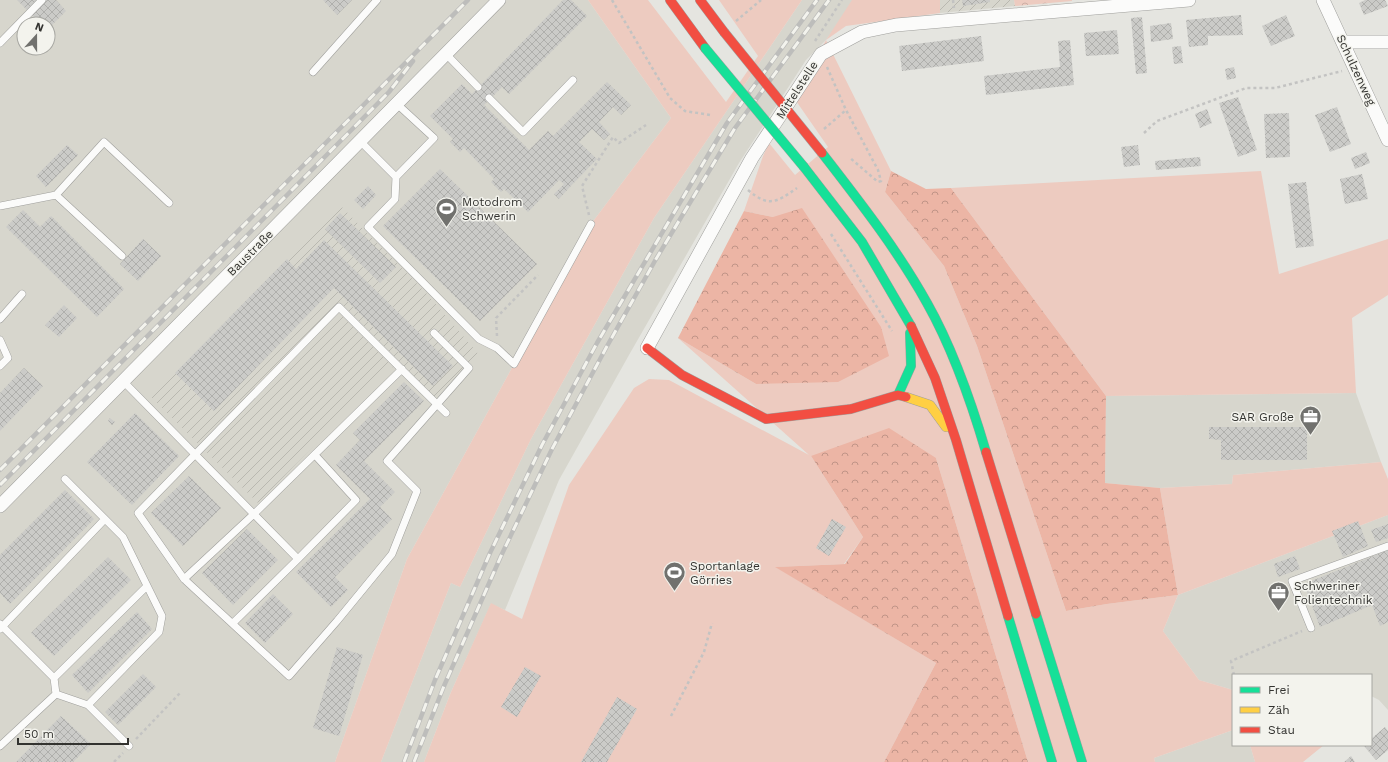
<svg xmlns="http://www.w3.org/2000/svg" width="1388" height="762" font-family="'Work Sans',sans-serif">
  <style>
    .built { fill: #d7d6cd; fill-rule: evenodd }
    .industrial { fill: url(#industrial-furrows) }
    .green { fill: #edcbc0 }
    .forest { fill: url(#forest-crowns) }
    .park { fill: url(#park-crowns) }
    .building { fill: url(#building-cross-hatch) }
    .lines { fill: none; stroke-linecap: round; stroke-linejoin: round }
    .lane-casing { stroke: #9f9f9c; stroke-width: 8 }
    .street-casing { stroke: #9f9f9c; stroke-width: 14 }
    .fast-casing { stroke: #9f9f9c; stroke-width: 10 }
    .slow-casing { stroke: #9f9f9c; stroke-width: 10 }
    .jam-casing { stroke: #9f9f9c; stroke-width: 10 }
    .path { stroke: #c3c3c2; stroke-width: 2.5; stroke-dasharray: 3 3; stroke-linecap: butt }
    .lane { stroke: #fbfbfa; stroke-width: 7 }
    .street { stroke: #fbfbfa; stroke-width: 13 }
    .fast { stroke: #16e098; stroke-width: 9 }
    .slow { stroke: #ffcf43; stroke-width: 9 }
    .jam { stroke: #f24e42; stroke-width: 9 }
    .rail-casing { stroke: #bdbdbb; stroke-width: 4.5 }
    .rail { stroke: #f3f3ed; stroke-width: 3; stroke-dasharray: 9; stroke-linecap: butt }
    .fast-bridge-casing { stroke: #9f9f9c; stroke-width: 10; stroke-linecap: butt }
    .jam-bridge-casing { stroke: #9f9f9c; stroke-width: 10; stroke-linecap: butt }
    .fast-bridge { stroke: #16e098; stroke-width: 9 }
    .jam-bridge { stroke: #f24e42; stroke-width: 9 }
    .labels { text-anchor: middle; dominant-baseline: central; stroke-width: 3; stroke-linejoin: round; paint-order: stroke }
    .street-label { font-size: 12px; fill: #333330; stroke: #f3f3ed }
    .poi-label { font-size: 12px; fill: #333330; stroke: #f3f3ed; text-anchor: start }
  </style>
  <defs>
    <pattern id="industrial-furrows" width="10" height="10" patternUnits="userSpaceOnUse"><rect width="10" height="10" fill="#d7d6cd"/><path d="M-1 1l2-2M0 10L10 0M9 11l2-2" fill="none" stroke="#b9b8b0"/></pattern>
    <pattern id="forest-crowns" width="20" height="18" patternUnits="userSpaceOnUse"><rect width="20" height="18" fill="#ecb5a5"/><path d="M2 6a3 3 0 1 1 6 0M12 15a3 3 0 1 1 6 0" fill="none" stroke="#c09487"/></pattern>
    <pattern id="park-crowns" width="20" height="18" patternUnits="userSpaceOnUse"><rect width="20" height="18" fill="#edcbc0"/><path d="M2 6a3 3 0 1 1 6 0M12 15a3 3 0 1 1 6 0" fill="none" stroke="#ccafa5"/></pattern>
    <pattern id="building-cross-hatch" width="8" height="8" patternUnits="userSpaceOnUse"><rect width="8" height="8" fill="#cbcbc8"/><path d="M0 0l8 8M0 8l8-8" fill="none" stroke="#afafac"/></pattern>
  </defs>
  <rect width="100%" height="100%" fill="#e5e5e0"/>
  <path class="built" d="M0 0H588L671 118 591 224 407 559 335 762H0ZM24 24H48V48H24Z
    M802 0H855L826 40 806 60 739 163 629 355 559 480 505 610 491 604 451 692 424 762H381L451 583 460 587 531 439 654 218Z
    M1356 393 1381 462 1233 475 1232 484 1160 488 1105 483 1106 396Z
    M1388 515V710L1379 700 1371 696V675H1233V690L1199 680 1163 631 1178 595Z
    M1233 730V745H1250L1255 762H1155L1154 758Z"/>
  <path class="industrial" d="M940 0H1014L1015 6 940 13Z
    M338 203 428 295 481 357 436 404 391 366 258 503 148 394Z"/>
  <path class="green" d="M588 0H648L726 102 758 56 719 0H802L654 218 531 439 460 587 451 583 381 762H335L407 559 591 224 671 118Z
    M852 0H940V13L846 26 826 40 891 171 885 192 944 266 977 346 1066 611 1107 604 1178 595 1160 488 1232 484 1233 475 1381 462 1388 479V515L1178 595 1163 631 1199 680 1233 690V730L1154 758 1155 762H1028L936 458 811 456 863 537 844 564 776 567 936 663 884 762H424L451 692 491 603 522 619 569 485 634 388 649 379 669 380 809 455 678 338 756 384 773 217 744 211 763 156 769 143 795 175 828 147 794 98 826 40Z
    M1261 171 1279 274 1388 239V295L1352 318 1356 393 1106 396 951 188Z
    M1250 745H1324L1303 762H1255Z"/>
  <path class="forest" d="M891 171 926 189 951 188 1106 396 1105 483 1160 488 1178 595 1107 604 1066 611 977 346 944 266 885 192Z
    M802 208 881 327 889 356 838 382 756 384 678 338 744 211 773 217Z
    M889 428 936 458 1028 762H884L936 663 775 567 845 564 863 537 811 456Z"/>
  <path class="park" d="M1014 0H1072V1L1015 6Z"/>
  <path class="building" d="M17 0H56L66 11 48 29V24H41Z
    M323 0H352L337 15Z
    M563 0H571L587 16 509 94 502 87 484 105 529 150 548 131 553 136 607 82 631 105 621 115 613 107 599 122 610 134 604 140 592 129 579 142 597 159 568 189 559 199 554 194 564 184 559 180 528 212 504 189 501 192 491 182 494 179 464 148 460 152 450 142 453 139 430 116 462 84 472 94Z
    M962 0H990V2L963 6Z
    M1365 0H1385L1388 6 1364 15 1359 3Z
    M1241 15 1243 35 1208 36V45L1189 47 1186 20Z
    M1286 15 1295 36 1271 46 1262 26Z
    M1142 17 1147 73 1136 74 1131 18Z
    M1171 23 1173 39 1151 42 1150 26Z
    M1117 30 1119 54 1086 56 1084 33Z
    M981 36 984 61 902 71 899 46Z
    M1070 40 1074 85 986 95 984 76 1060 67 1058 41Z
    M1181 46 1183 63 1174 64 1172 47Z
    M1234 67 1236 78 1227 80 1225 69Z
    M1238 97 1257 150 1238 157 1219 103Z
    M1337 107 1351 144 1330 152 1315 115Z
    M1207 109 1212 123 1200 128 1195 114Z
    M1289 113 1290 157 1266 158 1264 114Z
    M67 145 78 155 46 187 36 176Z
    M1138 145 1140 165 1124 167 1121 147Z
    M1366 152 1370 163 1355 169 1351 158Z
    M1200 157 1201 166 1156 170 1155 161Z
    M440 169 537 264 480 321 383 226Z
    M1362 174 1368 199 1345 204 1340 179Z
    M1306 182 1314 246 1296 248 1288 184Z
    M368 186 376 195 363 209 354 200Z
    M23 210 40 227 51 216 124 289 97 317 6 227Z
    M340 213 396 267 380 283 325 229Z
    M143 239 161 256 138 281 120 264Z
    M324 240 453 366 433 386 334 288 214 411 175 373 287 259 296 269Z
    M64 305 77 318 59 337 45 325Z
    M24 368 43 386 0 431V393Z
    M404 382 424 401 364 461 395 492 380 507 392 519 335 577 348 590 331 607 296 572 370 499 336 465 360 440 353 433Z
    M135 413 179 456 132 505 87 462Z
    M110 418 115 422 112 425 108 421Z
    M1209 427H1307V460H1221V440L1209 439Z
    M189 476 221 508 183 546 151 513Z
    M65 490 94 519 10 604 0 593V555Z
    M832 519 846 527 829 556 816 548Z
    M1358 521 1368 546 1343 557 1332 531Z
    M1388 524V538L1376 542 1371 530Z
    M247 529 278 560 233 605 202 573Z
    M1388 550V622L1380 626 1372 605 1320 627 1304 584Z
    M1295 556 1300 569 1278 577 1274 564Z
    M108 557 131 580 54 656 31 633Z
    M273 594 293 614 265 643 245 623Z
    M137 612 152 629 88 693 72 675Z
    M337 647 363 655 339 736 313 728Z
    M525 667 541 676 517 717 501 707Z
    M143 674 156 687 118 725 105 712Z
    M617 697 637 709 607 762H581Z
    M61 716 91 744 73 762H16Z
    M1385 727 1388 731V750L1376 760 1363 745H1371V739Z
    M1351 756 1355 762H1344Z"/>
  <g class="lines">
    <defs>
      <path id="lane" d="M0 43 42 0
        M446 54 478 87
        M313 72 377 0
        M489 98 523 132 573 80
        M361 142 396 177 395 199 368 227 479 339 497 348 514 364 591 224
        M396 177 434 138 397 104
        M0 206 56 195
        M122 256 56 195 104 142 169 203
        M0 319 22 294
        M434 333 469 368 387 461 417 491 392 554 337 621 289 676 184 579 138 513 339 307C375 343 410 378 446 413
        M0 340 8 358 0 366
        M123 381 298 559 356 500 315 455
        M65 479 123 537 162 616 159 632 88 705
        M184 579 255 513 402 369
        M233 623 298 559
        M0 624 54 678 56 694 88 705 129 746
        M1311 628 1292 581 1388 546
        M0 629 105 519
        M54 678 147 586
        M0 746 56 694"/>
      <path id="street" d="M1323 0 1388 140
        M1343 42H1388
        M647 348 752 158 821 54 862 32 896 25 1189 0
        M0 506 499 0"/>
      <path id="fast" d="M822 153C859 201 897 249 927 303 953 349 971 401 986 452
        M804 167 862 242 911 326
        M898 395 911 366 910 333
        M1036 614 1082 762
        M1008 616 1052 762"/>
      <path id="slow" d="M906 397 930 405 946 427"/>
      <path id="jam" d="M670 0 705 48
        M700 0 724 32
        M911 326 935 378 956 440 1008 616
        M647 348 682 375 766 419 851 409 898 395 906 397
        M986 452 1036 614"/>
    </defs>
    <use href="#lane" class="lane-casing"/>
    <use href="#street" class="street-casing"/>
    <use href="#fast" class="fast-casing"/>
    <use href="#slow" class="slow-casing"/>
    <use href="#jam" class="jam-casing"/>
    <path class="path" d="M612 0 670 98 685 111 710 115
      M953 0 954 8
      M736 21 761 0
      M815 41 842 0
      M827 67 846 110 878 170 881 181 878 182 849 157
      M824 129 846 110
      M1144 133 1157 121 1246 88H1275L1342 71
      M748 190C769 208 777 202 797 188
      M589 215 582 186 613 137 619 143 646 125
      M831 234 892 331
      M497 336 496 318 538 275
      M1234 675 1231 661 1302 631
      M671 716 704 652 712 623
      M136 739 181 692
      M114 762 123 753"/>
    <use href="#lane" class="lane"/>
    <use href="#street" class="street"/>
    <use href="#fast" class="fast"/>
    <use href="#slow" class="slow"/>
    <use href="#jam" class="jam"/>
    <defs>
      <path id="rail" d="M0 470 468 0
        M0 485 389 92 413 61
        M404 762 435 680 490 553 542 445 597 343 727 123 817 0
        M414 762 444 686 501 556 552 449 606 348 656 259 735 128 829 0"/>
    </defs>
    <use href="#rail" class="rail-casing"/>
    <use href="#rail" class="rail"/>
    <defs>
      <path id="fast-bridge" d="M705 48 804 167"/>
      <path id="jam-bridge" d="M724 32 822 153"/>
    </defs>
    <use href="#fast-bridge" class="fast-bridge-casing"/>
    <use href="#jam-bridge" class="jam-bridge-casing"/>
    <use href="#fast-bridge" class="fast-bridge"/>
    <use href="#jam-bridge" class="jam-bridge"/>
  </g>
  <defs>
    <symbol id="stadium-pin" viewBox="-11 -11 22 30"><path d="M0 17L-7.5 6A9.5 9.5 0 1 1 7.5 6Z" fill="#71716e" stroke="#f3f3ed"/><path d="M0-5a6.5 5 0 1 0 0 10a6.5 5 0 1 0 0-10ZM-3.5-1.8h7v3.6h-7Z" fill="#fff"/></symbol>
    <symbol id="office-pin" viewBox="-11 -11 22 30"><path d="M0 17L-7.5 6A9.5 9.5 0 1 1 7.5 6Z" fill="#71716e" stroke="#f3f3ed"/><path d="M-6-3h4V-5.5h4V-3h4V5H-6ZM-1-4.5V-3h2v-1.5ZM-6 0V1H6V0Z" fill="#fff"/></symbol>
  </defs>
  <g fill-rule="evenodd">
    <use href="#stadium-pin" x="434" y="196" width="25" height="34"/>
    <use href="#office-pin" x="1298" y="404" width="25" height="34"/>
    <use href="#stadium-pin" x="662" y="560" width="25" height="34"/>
    <use href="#office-pin" x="1266" y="580" width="25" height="34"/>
  </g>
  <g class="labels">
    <g class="street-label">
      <text transform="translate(1356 70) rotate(65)">Schulzenweg</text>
      <text transform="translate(797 90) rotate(-57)">Mittelstelle</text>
      <text transform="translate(250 253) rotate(-45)">Baustraße</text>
    </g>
    <g class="poi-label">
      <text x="462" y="202">Motodrom<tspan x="462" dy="14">Schwerin</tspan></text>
      <text x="1294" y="417" text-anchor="end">SAR Große</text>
      <text x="690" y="566">Sportanlage<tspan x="690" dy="14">Görries</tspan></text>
      <text x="1294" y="586">Schweriner<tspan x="1294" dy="14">Folientechnik</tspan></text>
    </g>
  </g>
  <rect x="1232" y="674" width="140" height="72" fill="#f3f3ed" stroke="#a6a6a1"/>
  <rect x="1240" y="687" width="20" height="6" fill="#16e098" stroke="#a6a6a1"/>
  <text x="1268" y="694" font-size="12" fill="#333330">Frei</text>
  <rect x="1240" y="707" width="20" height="6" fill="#ffcf43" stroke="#a6a6a1"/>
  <text x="1268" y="714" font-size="12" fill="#333330">Zäh</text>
  <rect x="1240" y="727" width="20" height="6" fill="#f24e42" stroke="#a6a6a1"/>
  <text x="1268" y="734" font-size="12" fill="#333330">Stau</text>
  <g transform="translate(36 36) rotate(21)"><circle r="19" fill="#f3f3ed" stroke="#a6a6a1"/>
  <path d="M0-3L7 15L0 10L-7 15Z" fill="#71716e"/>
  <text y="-6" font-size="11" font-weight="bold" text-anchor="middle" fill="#333330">N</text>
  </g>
  <path d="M18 738v6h110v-6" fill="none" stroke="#333330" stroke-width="2"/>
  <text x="24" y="738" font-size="12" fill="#333330" stroke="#f3f3ed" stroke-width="3" paint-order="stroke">50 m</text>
</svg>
